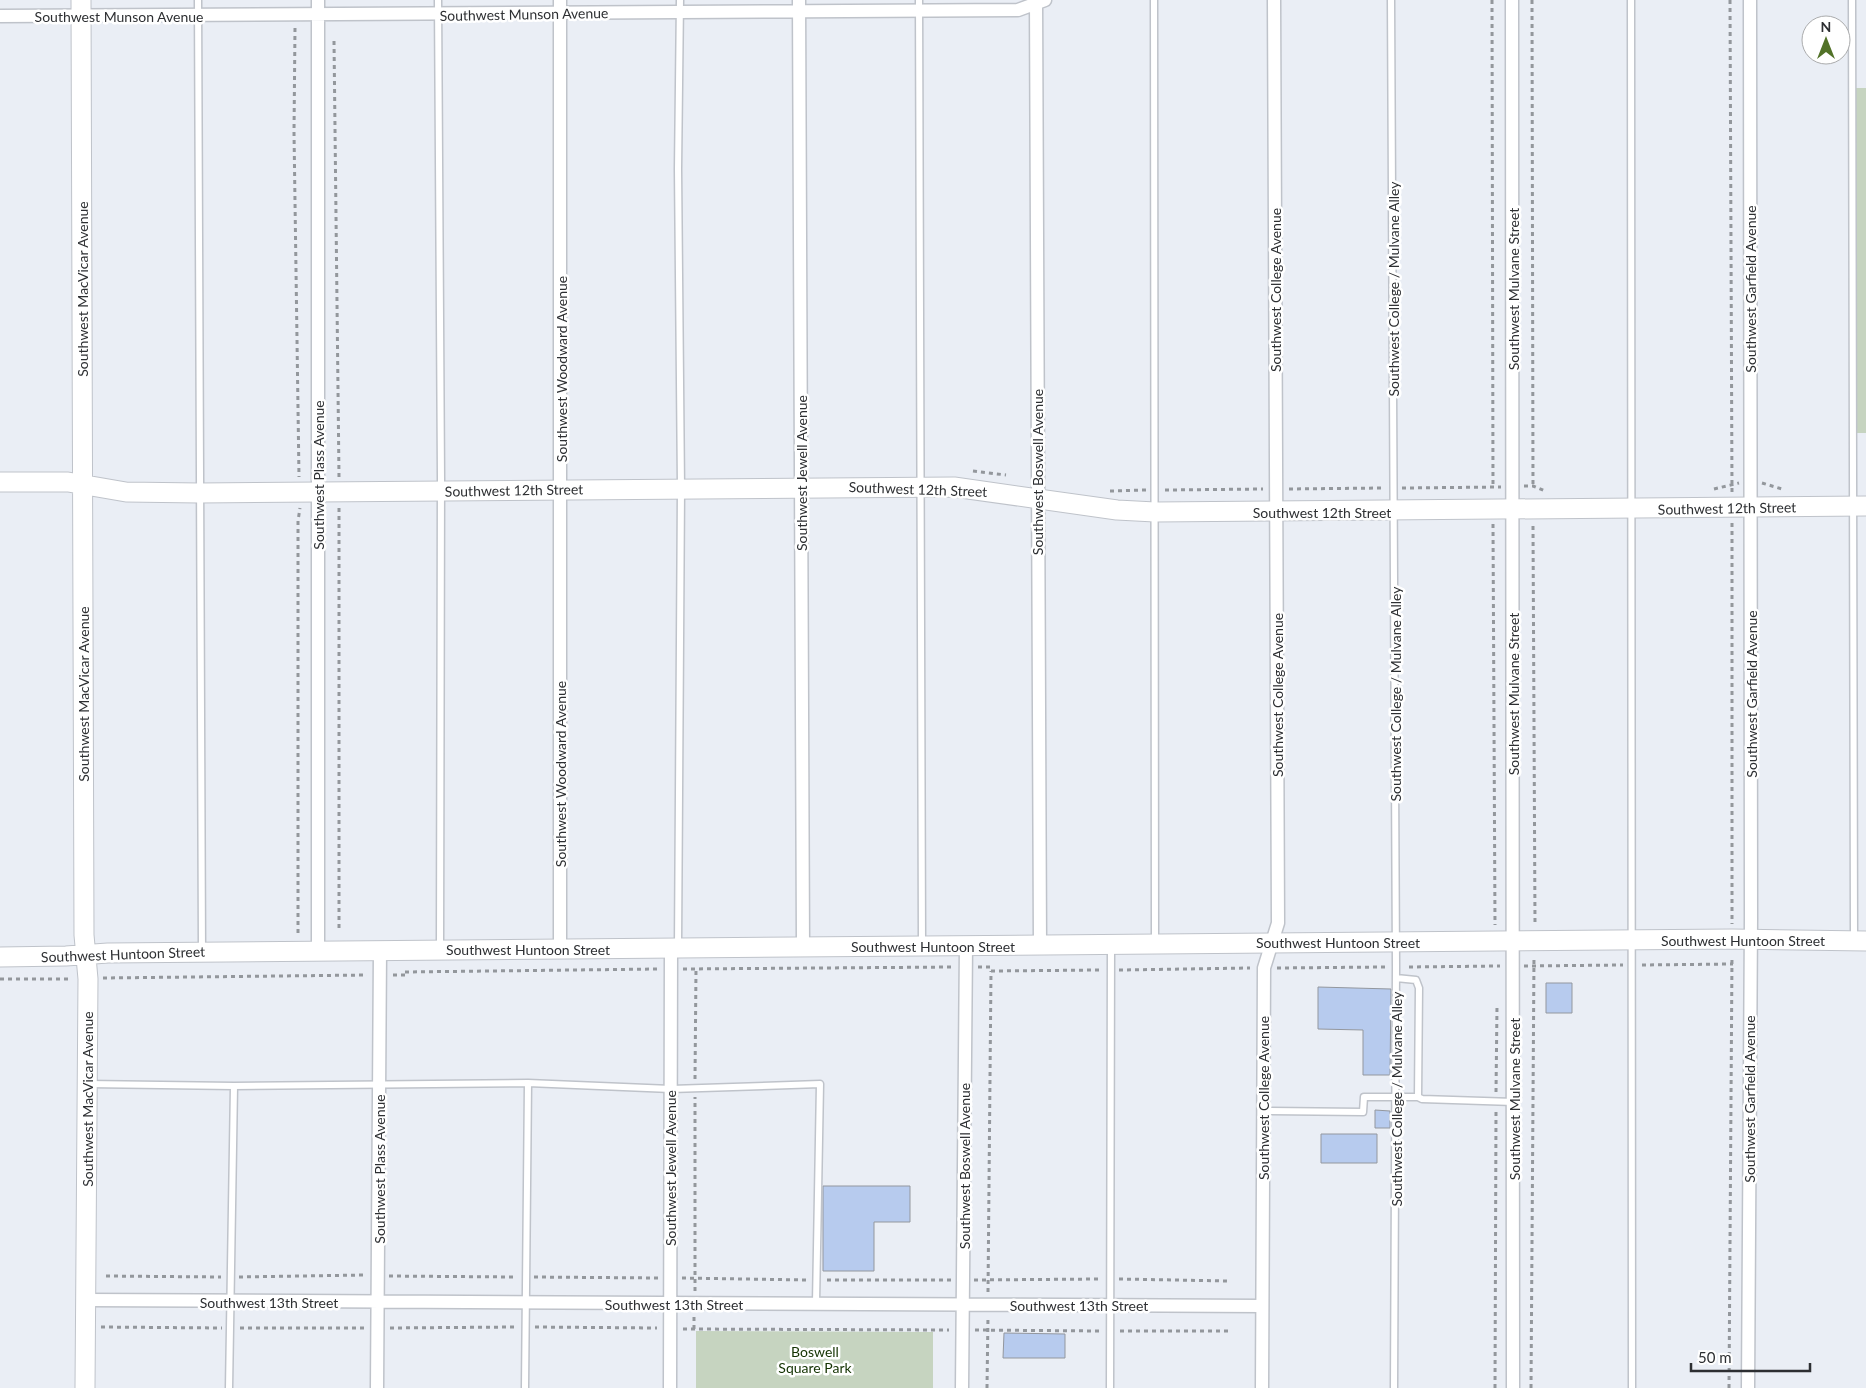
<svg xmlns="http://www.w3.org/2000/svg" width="1866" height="1388" font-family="Lato,sans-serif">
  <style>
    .green { fill: #c6d4c0 }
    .building { fill: #b7cbee; stroke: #93979e }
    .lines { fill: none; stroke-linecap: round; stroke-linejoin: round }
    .lane-casing { stroke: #bfc3ca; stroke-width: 9 }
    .street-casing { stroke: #bfc3ca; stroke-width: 15 }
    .secondary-casing { stroke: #bfc3ca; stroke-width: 21 }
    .path { stroke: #93979c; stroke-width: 3; stroke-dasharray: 4 4; stroke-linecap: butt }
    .lane { stroke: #fff; stroke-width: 6 }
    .street { stroke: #fff; stroke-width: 12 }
    .secondary { stroke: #fff; stroke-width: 19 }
    .labels { text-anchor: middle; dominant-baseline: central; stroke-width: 5; stroke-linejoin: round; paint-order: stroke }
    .street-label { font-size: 14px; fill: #2d2f32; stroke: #fff }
    .park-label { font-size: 14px; fill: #143302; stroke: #fff }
  </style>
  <rect width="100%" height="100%" fill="#eaeef5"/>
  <path class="green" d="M1853 88H1866V433H1855Z
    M696 1331 933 1332V1388H696Z"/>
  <path class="building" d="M1546 983H1572V1013H1546Z
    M1318 987 1391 989 1390 1075H1363V1030L1318 1029Z
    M1375 1110 1390 1111V1128H1375Z
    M1321 1134H1377V1163H1321Z
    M823 1186H910V1222H874V1271H823Z
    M1004 1333 1065 1334V1358H1003Z"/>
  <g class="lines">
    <defs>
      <path id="lane" d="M198 0 202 951
        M438 0 441 478 440 948
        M919 0 922 944
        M1154 0 1155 941
        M1391 0 1396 967 1394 1388
        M1631 0 1632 1388
        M1852 0 1854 939
        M678 946 681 488 678 169 680 0
        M1396 978 1416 980 1419 988 1418 1097 1422 1099 1514 1102
        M88 1084 234 1086 528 1083 671 1089 820 1084 816 1303
        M1263 1111 1363 1112 1364 1097H1418
        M229 1388 234 1086
        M525 1388 528 1083
        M1110 1388 1111 945"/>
      <path id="street" d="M318 0V950
        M560 0V949
        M799 0 803 946
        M1036 0 1040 945
        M1512 0 1513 1388
        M0 16 1018 10 1045 0
        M86 1300 1262 1306
        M377 1388 380 950
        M670 1388 671 947
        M962 1388 966 945
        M1262 1388 1264 968 1278 923 1274 0
        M1748 1388 1751 918 1750 0"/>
      <path id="secondary" d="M81 0 84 935 88 979 85 1388
        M0 482H68L126 492 199 493 954 487 1117 510 1155 512 1866 506
        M0 957 66 956 108 953 1732 939 1866 941"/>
    </defs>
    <use href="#lane" class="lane-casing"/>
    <use href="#street" class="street-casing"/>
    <use href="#secondary" class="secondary-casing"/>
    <path class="path" d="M1492 0 1493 487
      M1532 0 1533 487
      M1730 0 1732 492
      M295 28 294 132 299 477
      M334 41 339 477
      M973 471 1006 475
      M1762 483 1782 489
      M1524 486H1533L1545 491
      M1402 488 1501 487
      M1289 489 1383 488
      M1714 489 1739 483
      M1165 490 1263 489
      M1110 491 1146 490
      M339 508V932
      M1732 523V924
      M1493 524 1495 925
      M1533 526 1535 924
      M298 933V521L300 508
      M1642 965 1733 964
      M1524 966 1623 965
      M978 967H991
      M1409 967 1500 966
      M1277 968 1385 967
      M683 969 954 967
      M1119 970 1250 968
      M991 971 1100 970
      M405 972 659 969
      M393 975H405
      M103 978 367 975
      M0 979H72
      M695 1079 696 969
      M1496 1092 1497 1006
      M106 1276 221 1277
      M389 1276 516 1277
      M239 1277 366 1275
      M534 1277 658 1278
      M682 1278 808 1280
      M1119 1279 1229 1281
      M827 1280H951
      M974 1280 1101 1279
      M695 1291V1097
      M988 1292 991 971
      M101 1327 222 1328
      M535 1327 657 1328
      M240 1328H364
      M390 1328 517 1327
      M683 1329 949 1330
      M694 1329V1315
      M975 1330 1102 1331
      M1120 1331H1230
      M987 1388 988 1316
      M1495 1388 1496 1111
      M1531 1388 1534 956
      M1729 1388 1732 956"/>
    <use href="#lane" class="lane"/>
    <use href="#street" class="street"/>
    <use href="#secondary" class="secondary"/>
  </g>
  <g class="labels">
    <g class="street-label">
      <text transform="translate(524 14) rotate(-1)">Southwest Munson Avenue</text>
      <text x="119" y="16">Southwest Munson Avenue</text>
      <text transform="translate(82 289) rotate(-90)">Southwest MacVicar Avenue</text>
      <text transform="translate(1393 289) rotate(-90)">Southwest College / Mulvane Alley</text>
      <text transform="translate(1513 289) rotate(-90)">Southwest Mulvane Street</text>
      <text transform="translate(1750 289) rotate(-90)">Southwest Garfield Avenue</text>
      <text transform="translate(1275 290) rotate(-90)">Southwest College Avenue</text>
      <text transform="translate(561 369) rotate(-90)">Southwest Woodward Avenue</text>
      <text transform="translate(1037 472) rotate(-90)">Southwest Boswell Avenue</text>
      <text transform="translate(801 473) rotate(-90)">Southwest Jewell Avenue</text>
      <text transform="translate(318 475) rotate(-90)">Southwest Plass Avenue</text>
      <text transform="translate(918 489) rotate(2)">Southwest 12th Street</text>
      <text transform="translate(514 490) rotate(-1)">Southwest 12th Street</text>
      <text transform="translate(1727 508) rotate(-1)">Southwest 12th Street</text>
      <text x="1322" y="512">Southwest 12th Street</text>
      <text transform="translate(83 694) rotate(-90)">Southwest MacVicar Avenue</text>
      <text transform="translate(1395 694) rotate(-90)">Southwest College / Mulvane Alley</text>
      <text transform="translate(1513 694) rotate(-90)">Southwest Mulvane Street</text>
      <text transform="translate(1751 694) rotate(-90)">Southwest Garfield Avenue</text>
      <text transform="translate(1277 695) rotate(-90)">Southwest College Avenue</text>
      <text transform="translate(560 774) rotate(-90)">Southwest Woodward Avenue</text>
      <text x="1743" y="940">Southwest Huntoon Street</text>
      <text x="1338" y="942">Southwest Huntoon Street</text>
      <text x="933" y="946">Southwest Huntoon Street</text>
      <text x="528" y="949">Southwest Huntoon Street</text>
      <text transform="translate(123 954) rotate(-2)">Southwest Huntoon Street</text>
      <text transform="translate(1263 1098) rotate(-90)">Southwest College Avenue</text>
      <text transform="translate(87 1099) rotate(-90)">Southwest MacVicar Avenue</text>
      <text transform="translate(1396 1099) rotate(-90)">Southwest College / Mulvane Alley</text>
      <text transform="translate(1514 1099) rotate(-90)">Southwest Mulvane Street</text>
      <text transform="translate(1749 1099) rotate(-90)">Southwest Garfield Avenue</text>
      <text transform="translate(964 1166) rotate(-90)">Southwest Boswell Avenue</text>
      <text transform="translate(670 1168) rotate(-90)">Southwest Jewell Avenue</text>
      <text transform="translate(379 1169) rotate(-90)">Southwest Plass Avenue</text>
      <text x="269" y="1302">Southwest 13th Street</text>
      <text x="674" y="1304">Southwest 13th Street</text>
      <text x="1079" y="1305">Southwest 13th Street</text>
    </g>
    <g class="park-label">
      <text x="815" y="1351">Boswell<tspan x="815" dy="16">Square Park</tspan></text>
    </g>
  </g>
  <g transform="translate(1826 40)"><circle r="24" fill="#ffffff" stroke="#abacad"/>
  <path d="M0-4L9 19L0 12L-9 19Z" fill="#527228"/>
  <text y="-8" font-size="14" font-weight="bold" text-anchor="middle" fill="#2d2f32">N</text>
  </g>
  <path d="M1691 1363v8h119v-8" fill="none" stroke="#2d2f32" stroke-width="2.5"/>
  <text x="1698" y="1363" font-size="15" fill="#2d2f32" stroke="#ffffff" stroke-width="4" paint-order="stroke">50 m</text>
</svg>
